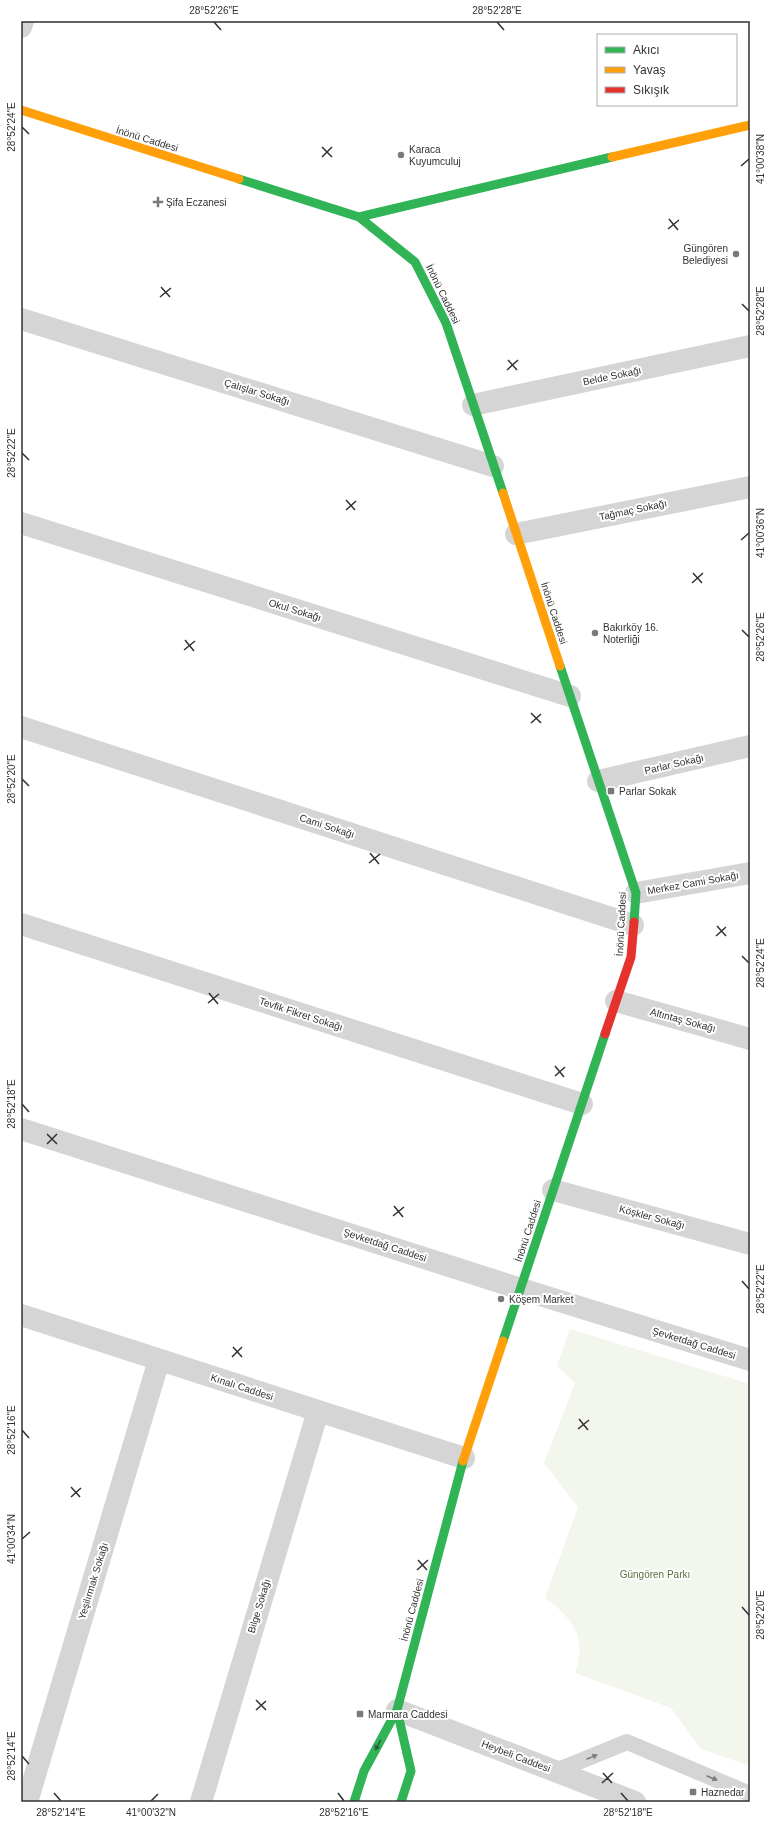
<svg xmlns="http://www.w3.org/2000/svg" width="771" height="1823" font-family="Arial,sans-serif">
  <style>
    .green { fill: #f2f6ed }
    .lines { fill: none; stroke-linecap: round; stroke-linejoin: round }
    .lane { stroke: #d5d5d5; stroke-width: 16 }
    .street { stroke: #d5d5d5; stroke-width: 22 }
    .fast { stroke: #30b455; stroke-width: 9 }
    .slow { stroke: #ff9f0a; stroke-width: 9 }
    .jam { stroke: #e5322d; stroke-width: 9 }
    .oneway { fill: #315f3e }
    .oneway2 { fill: #7b7b7b }
    .ticks { fill: none; stroke: #313131; stroke-width: 1.5 }
    .poi-dot { fill: #797979; stroke: #fff; stroke-width: 1.5 }
    .labels { text-anchor: middle; dominant-baseline: central; stroke-width: 4; stroke-linejoin: round; paint-order: stroke }
    .street-label { font-size: 10px; fill: #313131; stroke: #fff }
    .poi-label { font-size: 10px; fill: #313131; stroke: #fff; text-anchor: start }
    .park-label { font-size: 10px; fill: #59703a; stroke: #fff }
    .neatline { fill: none; stroke: #313131; stroke-width: 1.5 }
    .ticks-label { font-size: 10px; text-anchor: middle; fill: #313131 }
  </style>
  <rect width="100%" height="100%" fill="#fff"/>
  <path class="green" d="M570 1329 750 1384V1766L701 1749 671 1708 575 1673C587 1637 574 1619 545 1598L578 1507 544 1463 575 1383 557 1366Z"/>
  <g class="lines">
    <path class="lane" d="M556 1771 627 1742 750 1794"/>
    <path class="street" d="M21 27 23 21
      M21 319 493 466
      M473 405 750 346
      M21 523 570 696
      M516 534 750 487
      M21 727 633 925
      M598 781 750 746
      M636 893 750 873
      M21 924 582 1104
      M616 1001 750 1039
      M21 1129 521 1289 750 1360
      M553 1190 750 1244
      M21 1315 464 1458
      M397 1710 635 1802
      M27 1802 159 1360
      M201 1802 318 1411"/>
    <path class="fast" d="M239 179 359 217 415 262 446 323 503 493
      M359 217 612 157
      M560 666 636 893 634 922
      M503 1341 605 1034
      M397 1710 411 1771 401 1802
      M354 1802 364 1771 397 1710 463 1461"/>
    <path class="slow" d="M21 110 239 179
      M612 157 750 125
      M503 493 560 666
      M463 1461 503 1341"/>
    <path class="jam" d="M605 1034 631 957 634 922"/>
  </g>
  <defs><path id="oneway-solid" d="M-6-.8H1V-3.2L6.5 0L1 3.2V.8H-6Z"/></defs>
  <use class="oneway" href="#oneway-solid" transform="translate(378 1745) rotate(118)"/>
  <g class="oneway2">
    <use href="#oneway-solid" transform="translate(592 1757) rotate(-22)"/>
    <use href="#oneway-solid" transform="translate(712 1778) rotate(23)"/>
  </g>
  <path class="ticks" d="M214 22 221 30M497 22 504 30M22 127 29 134M322 147 332 157M322 157 332 147M741 166 749 159M669 219 678 230M668 229 679 220M161 287 170 297M160 297 171 288M742 304 749 311M508 360 517 370M507 370 518 360M22 453 29 460M346 500 355 510M346 510 356 501M741 540 749 533M693 573 702 583M692 583 703 573M742 630 749 637M185 640 194 651M184 650 195 641M531 713 541 723M531 723 541 714M22 779 29 786M370 853 379 864M369 863 380 854M717 926 726 936M716 936 726 927M742 956 749 963M209 993 218 1004M208 1003 219 994M555 1066 564 1077M555 1076 565 1067M22 1104 29 1112M47 1134 57 1144M47 1144 57 1134M394 1206 403 1217M393 1216 404 1207M742 1281 749 1289M233 1347 242 1357M232 1357 242 1347M579 1419 588 1430M578 1429 589 1420M22 1430 29 1438M71 1487 80 1497M71 1497 81 1488M22 1539 30 1532M418 1560 427 1570M417 1570 428 1560M742 1607 749 1615M256 1700 266 1710M256 1710 266 1701M22 1756 29 1764M603 1773 612 1783M602 1783 613 1773M54 1793 61 1801M338 1793 344 1801M621 1793 628 1801M151 1801 158 1794"/>
  <g class="poi-dot">
    <circle cx="401" cy="155" r="4"/>
    <path d="M156 196h4v4h4v4h-4v4h-4v-4h-4v-4h4z"/>
    <circle cx="736" cy="254" r="4"/>
    <circle cx="595" cy="633" r="4"/>
    <rect x="607" y="787" width="8" height="8" rx="2"/>
    <circle cx="501" cy="1299" r="4"/>
    <rect x="356" y="1710" width="8" height="8" rx="2"/>
    <rect x="689" y="1788" width="8" height="8" rx="2"/>
  </g>
  <g class="labels">
    <g class="street-label">
      <text transform="translate(147 139) rotate(17)">İnönü Caddesi</text>
      <text transform="translate(443 294) rotate(64)">İnönü Caddesi</text>
      <text transform="translate(612 376) rotate(-12)">Belde Sokağı</text>
      <text transform="translate(257 392) rotate(17)">Çalışlar Sokağı</text>
      <text transform="translate(633 510) rotate(-12)">Tağmaç Sokağı</text>
      <text transform="translate(295 610) rotate(17)">Okul Sokağı</text>
      <text transform="translate(554 613) rotate(72)">İnönü Caddesi</text>
      <text transform="translate(674 764) rotate(-13)">Parlar Sokağı</text>
      <text transform="translate(327 826) rotate(18)">Cami Sokağı</text>
      <text transform="translate(693 883) rotate(-10)">Merkez Cami Sokağı</text>
      <text transform="translate(621 924) rotate(-87)">İnönü Caddesi</text>
      <text transform="translate(301 1014) rotate(18)">Tevfik Fikret Sokağı</text>
      <text transform="translate(683 1020) rotate(15)">Altıntaş Sokağı</text>
      <text transform="translate(652 1217) rotate(15)">Köşkler Sokağı</text>
      <text transform="translate(528 1231) rotate(-72)">İnönü Caddesi</text>
      <text transform="translate(385 1245) rotate(18)">Şevketdağ Caddesi</text>
      <text transform="translate(694 1343) rotate(17)">Şevketdağ Caddesi</text>
      <text transform="translate(242 1387) rotate(18)">Kınalı Caddesi</text>
      <text transform="translate(93 1581) rotate(-73)">Yeşilırmak Sokağı</text>
      <text transform="translate(259 1606) rotate(-73)">Bilge Sokağı</text>
      <text transform="translate(412 1610) rotate(-75)">İnönü Caddesi</text>
      <text transform="translate(516 1756) rotate(21)">Heybeli Caddesi</text>
    </g>
    <g class="poi-label">
      <text x="409" y="149">Karaca<tspan x="409" dy="12">Kuyumculuj</tspan></text>
      <text x="166" y="202">Şifa Eczanesi</text>
      <text x="728" y="248" text-anchor="end">Güngören<tspan x="728" dy="12">Belediyesi</tspan></text>
      <text x="603" y="627">Bakırköy 16.<tspan x="603" dy="12">Noterliği</tspan></text>
      <text x="619" y="791">Parlar Sokak</text>
      <text x="509" y="1299">Köşem Market</text>
      <text x="368" y="1714">Marmara Caddesi</text>
      <text x="701" y="1792">Haznedar</text>
    </g>
    <g class="park-label">
      <text x="655" y="1574">Güngören Parkı</text>
    </g>
  </g>
  <rect width="771" height="1823" fill="none" stroke="#ffffff" stroke-width="44"/>
  <rect x="597" y="34" width="140" height="72" fill="#ffffff" stroke="#adadad"/>
  <rect x="605" y="47" width="20" height="6" fill="#30b455" stroke="#adadad"/>
  <text x="633" y="54" font-size="12" fill="#313131">Akıcı</text>
  <rect x="605" y="67" width="20" height="6" fill="#ff9f0a" stroke="#adadad"/>
  <text x="633" y="74" font-size="12" fill="#313131">Yavaş</text>
  <rect x="605" y="87" width="20" height="6" fill="#e5322d" stroke="#adadad"/>
  <text x="633" y="94" font-size="12" fill="#313131">Sıkışık</text>
  <rect x="22" y="22" width="727" height="1779" class="neatline"/>
  <g class="ticks-label">
    <text x="214" y="14">28°52'26"E</text>
    <text x="497" y="14">28°52'28"E</text>
    <text transform="translate(11 127) rotate(-90)" y="4">28°52'24"E</text>
    <text transform="translate(760 159) rotate(-90)" y="4">41°00'38"N</text>
    <text transform="translate(760 311) rotate(-90)" y="4">28°52'28"E</text>
    <text transform="translate(11 453) rotate(-90)" y="4">28°52'22"E</text>
    <text transform="translate(760 533) rotate(-90)" y="4">41°00'36"N</text>
    <text transform="translate(760 637) rotate(-90)" y="4">28°52'26"E</text>
    <text transform="translate(11 779) rotate(-90)" y="4">28°52'20"E</text>
    <text transform="translate(760 963) rotate(-90)" y="4">28°52'24"E</text>
    <text transform="translate(11 1104) rotate(-90)" y="4">28°52'18"E</text>
    <text transform="translate(760 1289) rotate(-90)" y="4">28°52'22"E</text>
    <text transform="translate(11 1430) rotate(-90)" y="4">28°52'16"E</text>
    <text transform="translate(11 1539) rotate(-90)" y="4">41°00'34"N</text>
    <text transform="translate(760 1615) rotate(-90)" y="4">28°52'20"E</text>
    <text transform="translate(11 1756) rotate(-90)" y="4">28°52'14"E</text>
    <text x="61" y="1816">28°52'14"E</text>
    <text x="151" y="1816">41°00'32"N</text>
    <text x="344" y="1816">28°52'16"E</text>
    <text x="628" y="1816">28°52'18"E</text>
  </g>
</svg>
